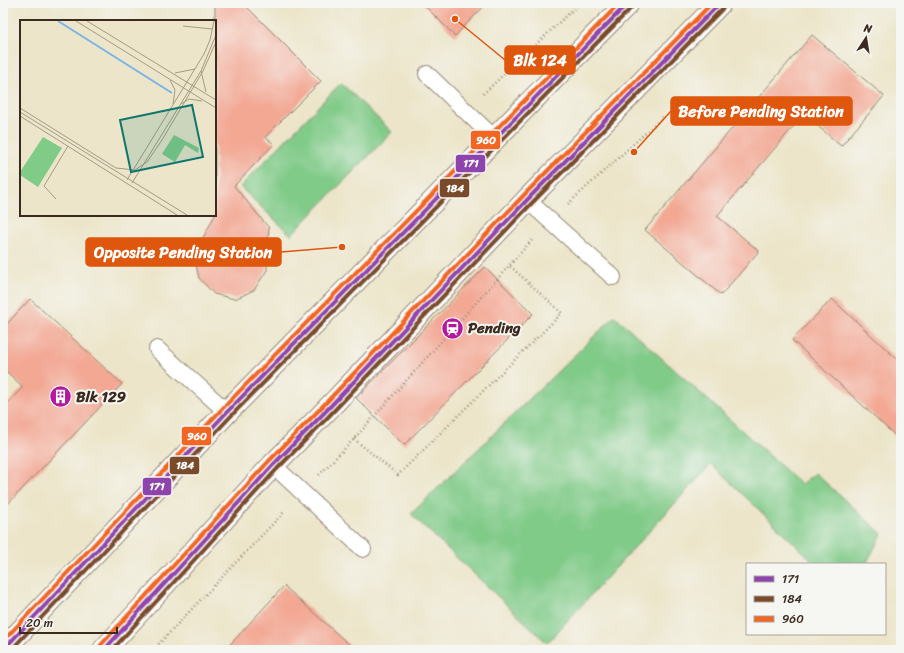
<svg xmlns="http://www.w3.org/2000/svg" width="904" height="653" font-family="Sriracha,sans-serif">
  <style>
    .green { fill: #81cb89; stroke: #5e7a54 }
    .building { fill: #f3a894 }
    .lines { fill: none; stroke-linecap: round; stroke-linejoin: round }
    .service-casing { stroke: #948874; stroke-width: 18 }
    .secondary-casing { stroke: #948874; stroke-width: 24 }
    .path { stroke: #948874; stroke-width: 2.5; stroke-dasharray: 1 3; stroke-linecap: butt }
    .service { stroke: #fff; stroke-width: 16 }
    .secondary { stroke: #fff; stroke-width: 22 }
    .bus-1-casing { stroke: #f6f6f2; stroke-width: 7 }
    .bus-2-casing { stroke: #f6f6f2; stroke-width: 7 }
    .bus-3-casing { stroke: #f6f6f2; stroke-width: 7 }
    .bus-1 { stroke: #8e44ad; stroke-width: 4 }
    .bus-2 { stroke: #7a4b2a; stroke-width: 4 }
    .bus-3 { stroke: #f26522; stroke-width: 4 }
    .labels { text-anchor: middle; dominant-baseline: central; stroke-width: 4; stroke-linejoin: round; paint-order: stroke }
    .poi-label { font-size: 15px; font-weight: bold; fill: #3b2a1e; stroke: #f6f6f2; text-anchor: start }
    .inset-river { fill: none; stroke: #78b4ea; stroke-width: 2 }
    .inset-road { fill: none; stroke: #a59a85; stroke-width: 1 }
    .view { fill: #0f766e; fill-opacity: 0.15; stroke: #0f766e; stroke-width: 2 }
    .inset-edge { fill: none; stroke: #3b2a1e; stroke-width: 2 }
    .leader { fill: none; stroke: #df570d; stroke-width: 1.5 }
    .callout-dot { fill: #df570d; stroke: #f6f6f2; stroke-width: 1.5 }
    .callout { fill: #df570d; stroke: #df570d; stroke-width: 1.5 }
    .callout-label { font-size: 16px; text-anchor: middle; font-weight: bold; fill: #fff }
    .line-badge { stroke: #f6f6f2; stroke-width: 1.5 }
    .badge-label { font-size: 11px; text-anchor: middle; font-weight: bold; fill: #fff }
  </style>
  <rect width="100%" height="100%" fill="#f6f6f2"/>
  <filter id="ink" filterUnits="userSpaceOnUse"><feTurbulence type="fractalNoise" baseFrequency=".025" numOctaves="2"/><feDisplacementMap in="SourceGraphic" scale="8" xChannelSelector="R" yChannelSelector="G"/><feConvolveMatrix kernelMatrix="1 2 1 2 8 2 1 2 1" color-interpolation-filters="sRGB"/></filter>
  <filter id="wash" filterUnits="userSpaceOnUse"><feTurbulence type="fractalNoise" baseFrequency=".012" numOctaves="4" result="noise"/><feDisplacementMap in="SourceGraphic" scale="16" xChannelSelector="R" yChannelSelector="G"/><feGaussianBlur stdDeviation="0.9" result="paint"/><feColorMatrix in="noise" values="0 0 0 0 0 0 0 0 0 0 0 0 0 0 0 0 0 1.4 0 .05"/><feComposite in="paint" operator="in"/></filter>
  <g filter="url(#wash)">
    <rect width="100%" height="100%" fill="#ece5c9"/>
    <path class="green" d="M341 83 392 132 291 235 240 187Z
      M615 316 801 484 815 473 882 534 866 564H816L711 464 547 643 411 514Z"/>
    <g id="blocks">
      <path class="building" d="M215 3H243L321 81 265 137 274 144 234 186 269 228 267 251V270L254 290 235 299 214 294 199 278 194 255 215 215Z
        M422 3H487L455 36Z
        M812 35 884 96 841 146 804 114 717 216 759 251 721 295 645 230Z
        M485 267 533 314 404 445 356 398Z
        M30 299 122 384 3 509V408L23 387 3 368V328Z
        M832 299 901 363V441L792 340Z
        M284 586 355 650H225Z"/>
    </g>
  </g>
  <g filter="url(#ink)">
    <use href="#blocks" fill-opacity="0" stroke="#948874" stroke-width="1"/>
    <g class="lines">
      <defs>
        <path id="service" d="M427 74 495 139
          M527 200 613 277
          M157 349 227 412
          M273 465 363 549"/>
        <path id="secondary" d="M3 650 227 412 597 34 628 3
          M104 650 273 465 324 413 527 200 720 3"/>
      </defs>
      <use href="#service" class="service-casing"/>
      <use href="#secondary" class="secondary-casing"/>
      <path class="path" d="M483 94 580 3
        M568 204 663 117
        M354 439 398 475 562 313 510 266
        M319 475 354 439 533 239
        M153 650 285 511"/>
      <use href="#service" class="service"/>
      <use href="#secondary" class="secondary"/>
      <defs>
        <path id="bus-1" d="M3 650 227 412 628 3
          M104 650 273 465 324 413 527 200 720 3"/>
        <path id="bus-2" d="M11 650 231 416 632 7
          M112 650 277 469 328 417 531 204 724 7"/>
        <path id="bus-3" d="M3 641 223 408 620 3
          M100 646 269 461 320 409 523 196 712 3"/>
      </defs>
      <use href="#bus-1" class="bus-1-casing"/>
      <use href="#bus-2" class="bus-2-casing"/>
      <use href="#bus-3" class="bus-3-casing"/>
      <use href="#bus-1" class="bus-1"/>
      <use href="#bus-2" class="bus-2"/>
      <use href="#bus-3" class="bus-3"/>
    </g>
  </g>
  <defs>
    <symbol id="station-disc" viewBox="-11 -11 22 22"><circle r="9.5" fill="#b5179e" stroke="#f6f6f2"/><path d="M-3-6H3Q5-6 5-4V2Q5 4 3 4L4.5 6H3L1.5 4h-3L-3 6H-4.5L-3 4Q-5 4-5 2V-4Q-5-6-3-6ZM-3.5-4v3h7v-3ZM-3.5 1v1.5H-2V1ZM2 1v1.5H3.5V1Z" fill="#fff"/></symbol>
    <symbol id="building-disc" viewBox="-11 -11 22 22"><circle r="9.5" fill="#b5179e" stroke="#f6f6f2"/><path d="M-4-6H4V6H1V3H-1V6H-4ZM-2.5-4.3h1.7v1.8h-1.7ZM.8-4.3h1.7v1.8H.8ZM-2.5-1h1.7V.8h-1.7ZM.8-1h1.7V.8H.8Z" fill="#fff"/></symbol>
  </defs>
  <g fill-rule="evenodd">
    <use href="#station-disc" x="440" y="316" width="25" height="25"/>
    <use href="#building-disc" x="48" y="384" width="25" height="25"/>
  </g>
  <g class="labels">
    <g class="poi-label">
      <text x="468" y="328">Pending</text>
      <text x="76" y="397">Blk 129</text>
    </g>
  </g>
  <g transform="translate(20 20)">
    <rect width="196" height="196" fill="#ece5c9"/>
    <path d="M154 115 179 128 178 133 165 125 155 142 142 134ZM23 117 42 128 18 167 0 155V152Z" fill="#81cb89"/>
    <path class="inset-river" d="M38 1 152 73"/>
    <path class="inset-road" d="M56 1 196 88M67 1 196 80M163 6 192 9M181 51 186 72M155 53 175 49M150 60 155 70 153 84M161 84 169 79 182 81M0 88 96 148 115 150 127 142 142 120 183 51 196 22M0 92 167 195M0 96 157 195M107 160 184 34 190 20 194 1M112 163 181 51 196 15M36 179 24 166 48 126"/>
    <path class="view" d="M172 85 183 137 111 152 100 100Z"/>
    <rect width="196" height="196" class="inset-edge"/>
  </g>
  <path class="leader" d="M455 19L505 60M634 152L671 111M342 247L281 252"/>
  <g class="callout-dot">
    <circle cx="455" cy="19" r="4"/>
    <circle cx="634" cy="152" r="4"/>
    <circle cx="342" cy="247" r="4"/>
  </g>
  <g class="callout">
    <rect x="505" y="46" width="70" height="28" rx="4"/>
    <rect x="671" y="97" width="181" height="28" rx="4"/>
    <rect x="86" y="238" width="195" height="28" rx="4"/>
  </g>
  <g class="callout-label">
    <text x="540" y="66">Blk 124</text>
    <text x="761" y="117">Before Pending Station</text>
    <text x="183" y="258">Opposite Pending Station</text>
  </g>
  <g class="line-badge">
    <rect x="470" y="130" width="31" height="20" rx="4" fill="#f26522"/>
    <rect x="455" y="154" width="31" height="19" rx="4" fill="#8e44ad"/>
    <rect x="439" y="178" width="31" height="20" rx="4" fill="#7a4b2a"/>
    <rect x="181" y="426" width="31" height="20" rx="4" fill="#f26522"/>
    <rect x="169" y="456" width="31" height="19" rx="4" fill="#7a4b2a"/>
    <rect x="142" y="477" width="30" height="19" rx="4" fill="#8e44ad"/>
  </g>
  <g class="badge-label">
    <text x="486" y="144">960</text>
    <text x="471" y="167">171</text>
    <text x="455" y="192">184</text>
    <text x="197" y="440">960</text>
    <text x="185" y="469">184</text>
    <text x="157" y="490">171</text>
  </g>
  <rect width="904" height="653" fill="none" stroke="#f6f6f2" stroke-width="16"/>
  <rect x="746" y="563" width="140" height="72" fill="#f6f6f2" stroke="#aba49d"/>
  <rect x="754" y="576" width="20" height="6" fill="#8e44ad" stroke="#aba49d"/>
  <text x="782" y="583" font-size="12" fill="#3b2a1e">171</text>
  <rect x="754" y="596" width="20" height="6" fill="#7a4b2a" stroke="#aba49d"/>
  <text x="782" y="603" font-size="12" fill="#3b2a1e">184</text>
  <rect x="754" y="616" width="20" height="6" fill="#f26522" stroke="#aba49d"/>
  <text x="782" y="623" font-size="12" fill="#3b2a1e">960</text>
  <g transform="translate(866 38) rotate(12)" stroke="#f6f6f2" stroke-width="3" paint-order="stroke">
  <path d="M0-3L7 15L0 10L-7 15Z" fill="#3b2a1e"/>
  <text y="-6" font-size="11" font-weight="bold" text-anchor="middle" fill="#3b2a1e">N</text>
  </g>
  <path d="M20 627v6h97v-6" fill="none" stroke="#3b2a1e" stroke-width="2"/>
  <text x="26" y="627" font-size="12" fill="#3b2a1e" stroke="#f6f6f2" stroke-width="3" paint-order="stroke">20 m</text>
</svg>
